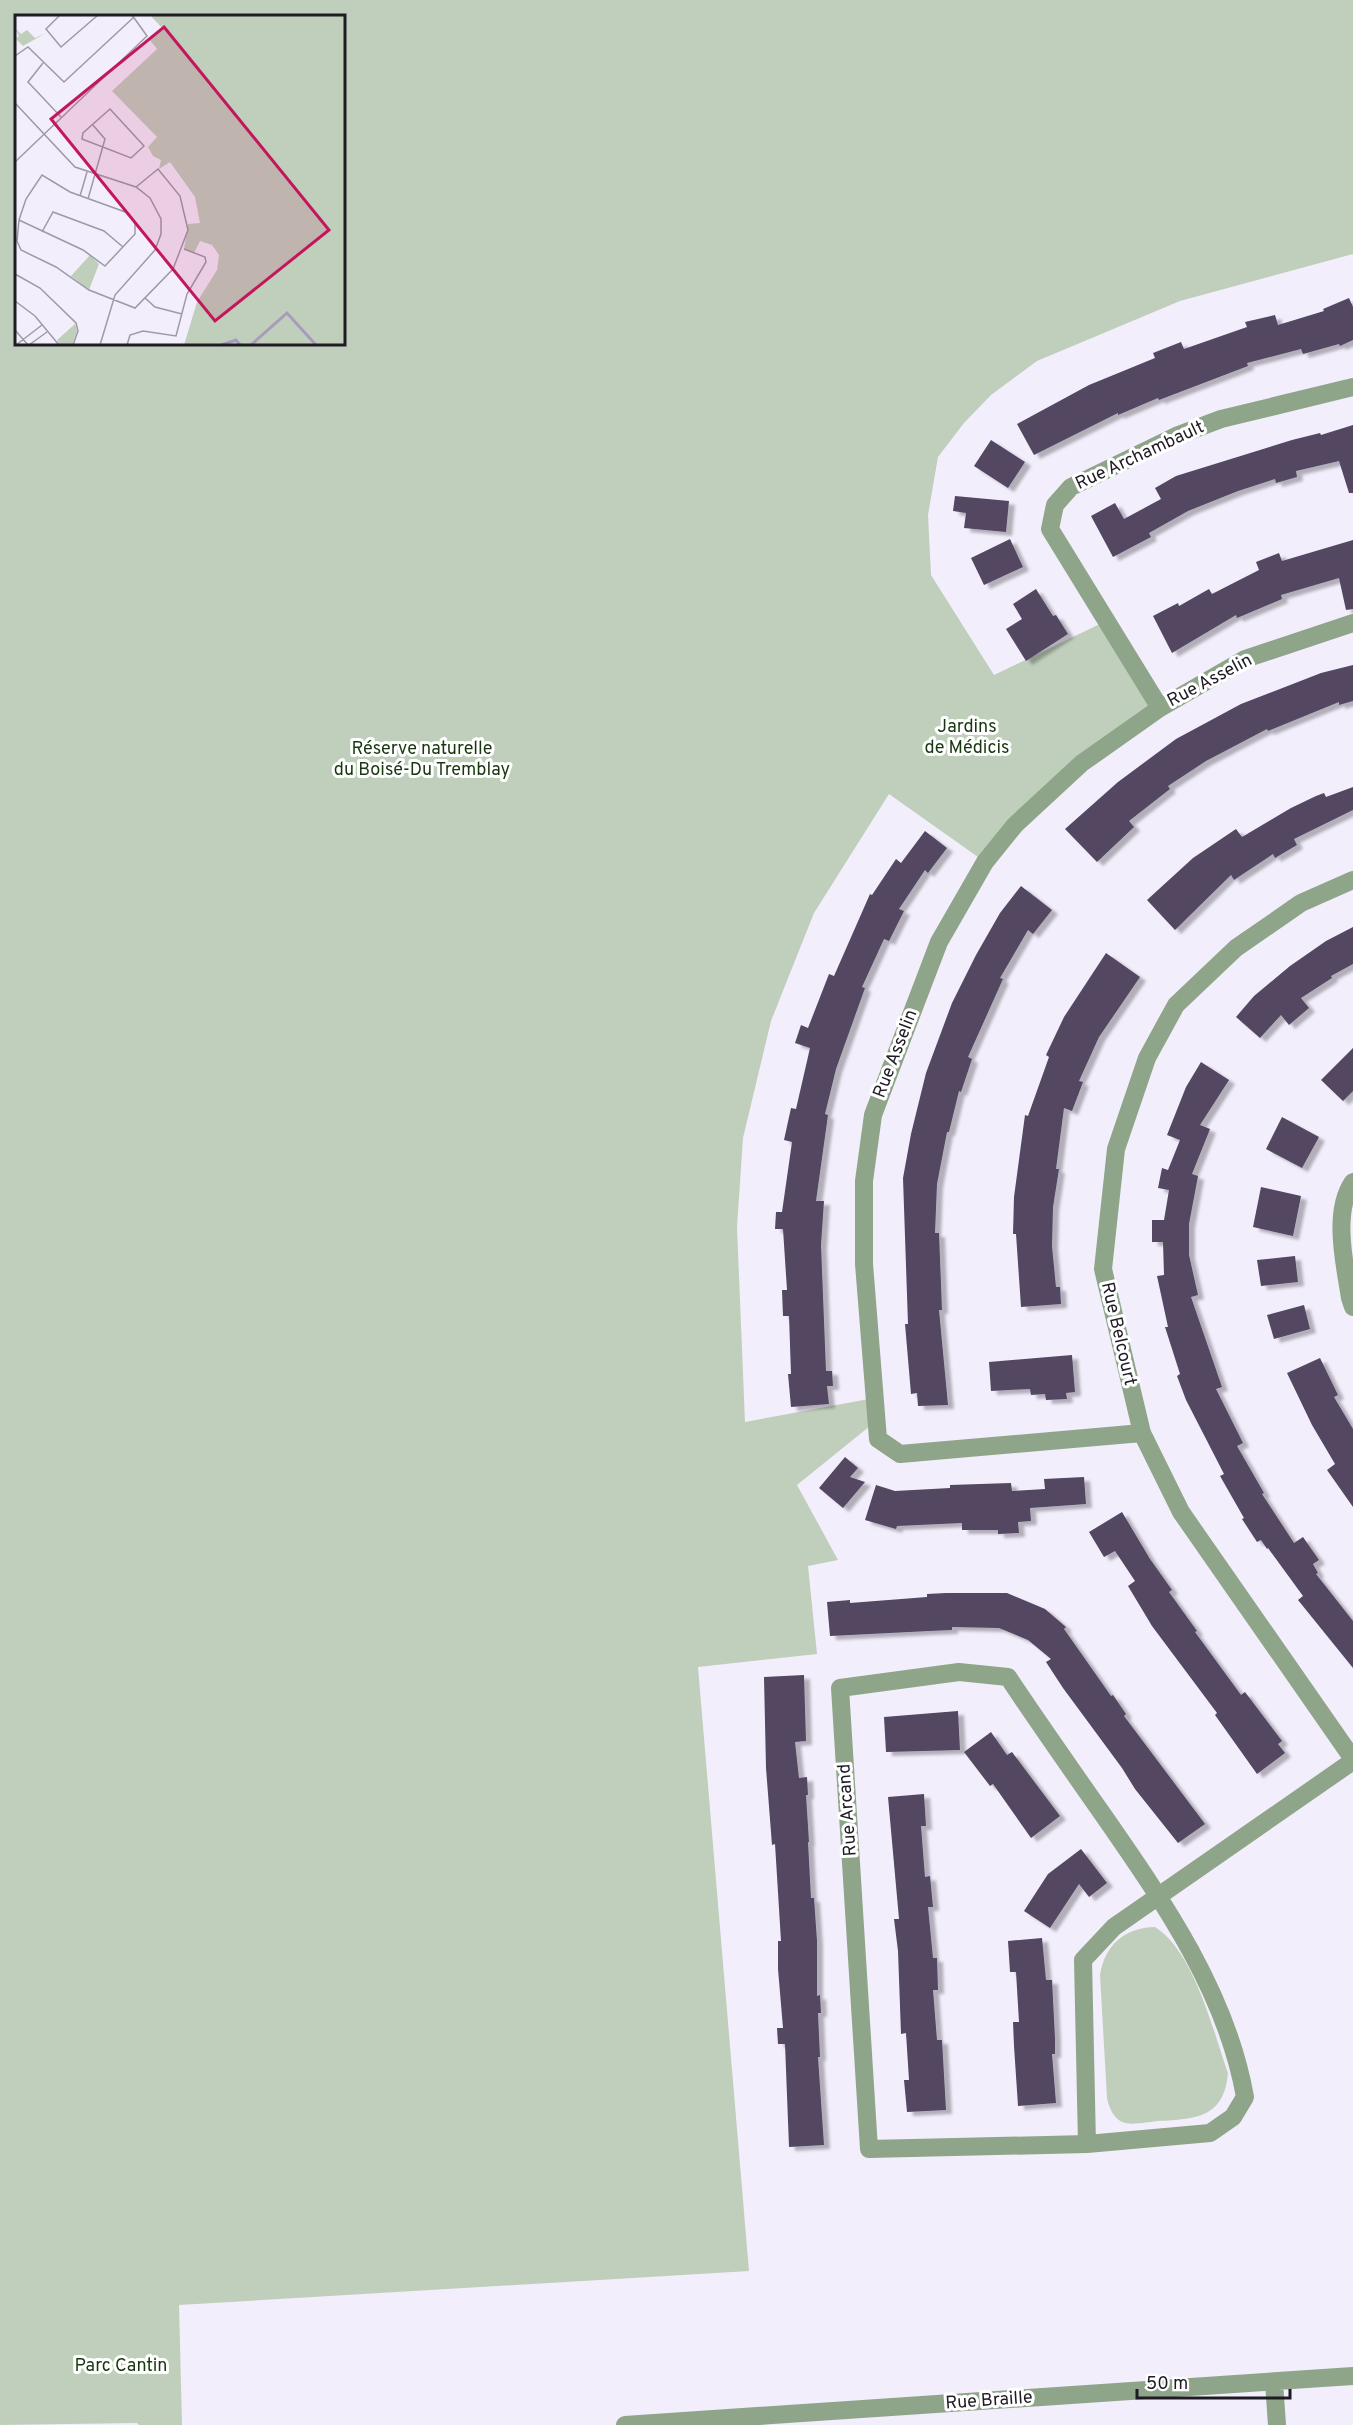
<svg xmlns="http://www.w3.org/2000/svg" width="1353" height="2425" font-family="Overpass,sans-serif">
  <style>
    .green { fill: #c0cfbc; fill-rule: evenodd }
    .building { fill: #524762; filter: url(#shadow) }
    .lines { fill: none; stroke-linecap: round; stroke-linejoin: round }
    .street { stroke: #8ea589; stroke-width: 18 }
    .labels { text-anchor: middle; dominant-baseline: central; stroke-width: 6; stroke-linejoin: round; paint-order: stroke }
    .street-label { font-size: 18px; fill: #1e1b23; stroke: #fff }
    .park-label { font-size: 18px; fill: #17370f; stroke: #fff }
    .inset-river { fill: none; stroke: #a89cba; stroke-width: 3 }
    .inset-road { fill: none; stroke: #9e9aa5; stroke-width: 1.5 }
    .view { fill: #c2185b; fill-opacity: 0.15; stroke: #c2185b; stroke-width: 3 }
    .inset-edge { fill: none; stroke: #1e1b23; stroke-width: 3 }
  </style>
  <defs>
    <filter id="shadow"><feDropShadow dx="6" dy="4" stdDeviation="1.5" flood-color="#0004"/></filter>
  </defs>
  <rect width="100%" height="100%" fill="#f3eefc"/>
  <path class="green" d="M0 0H1353V254L1180 301 1037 361 991 395 964 423 938 457 928 515 931 575 994 675 1106 621 1160 708 1082 763 985 862 889 794 814 913 771 1021 743 1138 737 1227 745 1422 869 1399 870 1426 797 1485 838 1560 808 1566 817 1654 698 1667 749 2271 179 2305 182 2425H139L137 2423 0 2425ZM16 16H344V344H16Z
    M1155 1927C1194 1951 1213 2031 1228 2073 1224 2118 1196 2119 1158 2121 1149 2122 1134 2125 1125 2123 1114 2120 1109 2108 1107 2098L1100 1975C1105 1945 1124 1928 1155 1927Z"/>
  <path class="building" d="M1349 298 1353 307V340L1340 346 1339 344 1303 354 1301 349 1247 363 1248 366 1159 400 1158 398 1118 415V413L1034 455 1017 424 1089 385 1155 358 1153 353 1181 342 1184 349 1247 327 1245 322 1275 315 1278 325 1324 311 1323 309Z
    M1353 425V493H1349L1339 461 1296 471 1297 477 1276 483 1275 479 1238 491 1188 511 1149 533 1151 537 1113 557 1091 516 1115 503 1124 519 1161 499 1155 488 1176 476 1292 440 1320 433 1321 435Z
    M991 440 1025 462 1008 488 974 466Z
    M955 496 1009 501 1006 532 964 528 966 513 953 511Z
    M1010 539 1023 567 984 585 971 558Z
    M1353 540V609L1346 610 1339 578 1281 595 1282 599 1237 618 1236 615 1172 653 1153 616 1178 603 1179 606 1209 589 1212 594 1259 570 1256 562 1279 553 1282 561Z
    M1036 589 1053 616 1056 615 1068 634 1026 661 1006 629 1022 619 1013 604Z
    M1353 665V701L1339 705V702L1268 731 1267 729 1206 761 1168 786 1170 789 1129 821 1134 827 1097 862 1065 829 1118 782 1176 739 1241 704 1321 673Z
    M1353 787V810L1294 839 1297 845 1275 858 1273 854 1234 880 1231 875 1175 930 1147 900 1193 858 1236 829 1242 837 1291 808 1316 796 1324 793 1326 797Z
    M925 831 947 848 928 873 925 870 899 909 904 911 889 941 884 939 862 987 865 988 836 1069 825 1114 828 1115 816 1201H824L821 1245 826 1371H832L833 1386H827L829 1404 791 1407 788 1374H791L789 1316H783L782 1290H787L783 1229H775L776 1212H782L792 1142 784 1140 791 1108 796 1109 810 1048 795 1043 801 1025 808 1028 829 974 834 976 870 894 872 895 896 859 901 863Z
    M1021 886 1052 910 1033 934 1028 930 1000 978 1003 979 968 1057 972 1059 961 1092 959 1091 949 1132H947L937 1184 935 1233H939L942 1310H939L948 1405 918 1406 917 1393 911 1394 905 1324H908L903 1178 911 1134 926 1073 952 1003 976 955 1000 913Z
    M1353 927V964L1331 976 1332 978 1301 998 1309 1008 1289 1025 1281 1015 1260 1038 1236 1017 1254 996 1290 966 1326 941Z
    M1106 953 1140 977 1099 1037 1079 1081 1083 1082 1072 1111 1064 1108 1056 1169H1059L1053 1207 1052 1246 1056 1287H1060L1061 1304 1021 1307 1016 1234H1013L1014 1197 1025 1115 1028 1116 1049 1057 1046 1055 1064 1017Z
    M1353 1048V1091L1343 1101 1321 1080Z
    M1201 1062 1229 1080 1200 1125 1210 1129 1192 1174 1198 1176 1189 1224V1255L1198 1295 1191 1297 1222 1387 1216 1389 1243 1443 1237 1446 1264 1493 1262 1494 1294 1543 1303 1537 1319 1560 1313 1564 1318 1573 1316 1574 1353 1621V1668L1298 1600 1303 1596 1268 1548 1267 1549 1261 1540 1257 1542 1242 1519 1244 1518 1220 1476 1224 1474 1186 1400 1177 1376 1180 1374 1165 1327H1168L1157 1276 1164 1275 1163 1242H1152V1220H1164L1169 1190 1158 1188 1162 1168 1168 1170 1180 1140 1167 1135 1186 1087Z
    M1282 1117 1319 1137 1302 1168 1266 1149Z
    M1261 1187 1301 1196 1293 1236 1253 1227Z
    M1295 1256 1298 1282 1261 1286 1257 1260Z
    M1304 1305 1310 1329 1274 1339 1267 1315Z
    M1072 1355 1075 1392 1066 1393 1067 1399 1046 1400 1045 1394 1031 1395 1030 1389 991 1391 989 1362Z
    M1320 1358 1338 1395 1334 1397 1353 1429V1507L1327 1470 1335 1464 1312 1425 1287 1373Z
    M845 1457 858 1468 850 1477 865 1482 843 1508 819 1488Z
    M1084 1477 1086 1504 1030 1508 1031 1521 1018 1522 1019 1533 998 1534V1530H962V1523L897 1526 896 1529 865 1520 876 1485 895 1491 950 1488V1485L1011 1483 1012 1491 1045 1489 1044 1479Z
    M1122 1512 1150 1559 1172 1590 1169 1592 1197 1631 1195 1632 1241 1695 1245 1692 1282 1741 1278 1744 1285 1753 1257 1774 1215 1715 1217 1713 1152 1626 1128 1586 1135 1581 1115 1551 1104 1557 1089 1532Z
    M946 1593H1007L1045 1609 1066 1627 1064 1629 1111 1696 1113 1695 1126 1714 1124 1716 1205 1824 1178 1843 1135 1789 1122 1768 1063 1688 1046 1662 1051 1659 1028 1640 999 1628 952 1627V1630L929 1631 830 1636 827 1602 850 1600V1603L927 1597V1594Z
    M804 1675 806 1741 795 1742 799 1778 807 1777 808 1795H806L809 1842H808L811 1898H814L817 1941V1996L820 1995 821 2013H818L820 2057H818L824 2145 789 2147 785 2044H778L777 2028H783L778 1969V1941H781L775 1844 772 1845 766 1768 764 1677Z
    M958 1711 960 1750 886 1752 884 1717Z
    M991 1732 1007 1755 1012 1752 1060 1816 1031 1838 993 1784 990 1786 964 1752Z
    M924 1794 926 1826H921L925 1877 930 1876 933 1907H928L933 1958H937L938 1990H933L937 2040H942L946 2110 907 2112 904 2080H909L906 2033 901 2034 898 1951 894 1919H899L888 1797Z
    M1081 1849 1107 1883 1089 1897 1079 1884 1050 1928 1024 1911 1048 1874Z
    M1042 1938 1046 1980H1052L1055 2038V2054H1052L1056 2103 1018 2106 1014 2046 1013 2022H1019L1016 1972H1010L1008 1941Z"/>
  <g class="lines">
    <path class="street" d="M1160 708 1050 529 1055 505 1071 487 1176 436 1221 419 1353 387
      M1353 880 1301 903 1236 948 1176 1005 1147 1058 1116 1149 1103 1269 1142 1433 1181 1512 1353 1759
      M1353 1182C1332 1212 1345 1265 1350 1298L1353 1307
      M1142 1433 900 1454 878 1439 864 1264V1181L873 1115 939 942 985 862 1015 825 1082 763 1160 708 1245 659 1353 623
      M959 1672 1008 1677C1040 1725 1073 1772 1106 1819 1165 1904 1227 1994 1245 2097L1233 2117 1210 2133 1087 2144 869 2149 840 1688Z
      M1087 2144 1083 1960 1114 1927 1353 1761
      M1274 2382 1277 2425
      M625 2425 1353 2376"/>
  </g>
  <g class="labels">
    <g class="street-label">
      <text transform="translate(1140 456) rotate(-25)">Rue Archambault</text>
      <text transform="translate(1210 681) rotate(-28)">Rue Asselin</text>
      <text transform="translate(896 1054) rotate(-69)">Rue Asselin</text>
      <text transform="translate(1118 1334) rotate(77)">Rue Belcourt</text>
      <text transform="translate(848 1810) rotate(-94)">Rue Arcand</text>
      <text transform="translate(989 2401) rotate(-4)">Rue Braille</text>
    </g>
    <g class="park-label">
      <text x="967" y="727">Jardins<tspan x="967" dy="21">de Médicis</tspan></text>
      <text x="422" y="749">Réserve naturelle<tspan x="422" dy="21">du Boisé-Du Tremblay</tspan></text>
      <text x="121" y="2366">Parc Cantin</text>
    </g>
  </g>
  <g transform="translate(15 15)">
    <rect width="330" height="330" fill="#f3eefc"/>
    <path d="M135 0H330V330H169L182 287 202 255 204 240 197 230 185 226 179 238 169 234 173 209 185 208 180 182 155 147 144 154 146 145 138 141 133 132 142 122 97 76 142 34 134 24 147 13ZM0 13 6 19 12 15 20 23 31 18 8 31 1 24 4 21ZM75 240 84 249 74 275 56 261ZM60 309 62 316 57 330H45L42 325Z" fill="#c0cfbc"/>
    <path class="inset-river" d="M206 330 221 325 225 330M236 330 272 298 301 330"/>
    <path class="inset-road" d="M45 0 31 14 46 32 83 0M0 41 13 32 49 67 119 2M28 48 13 67 46 102M0 88 60 152 121 172 135 183 146 204V219L140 235 100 280 85 330M95 94 129 131 116 143 67 124 68 118ZM0 147 132 21 117 0M65 181 72 157M73 184 90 124 77 109M4 205 68 235 90 251 120 219V207L113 198 55 177 27 160 11 184 4 205 2 226 6 235 41 252 74 275 120 293 158 254 173 215 165 181 143 154 121 172M27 217 38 197 89 216 108 232M0 259 25 273 61 308 63 316 58 330M130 283 140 292 167 299M0 286 20 301 44 330M0 315 13 330M1 330 27 310M14 330 32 317M112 330 115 320 128 316 161 321 172 279 191 247 190 242 169 234"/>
    <path class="view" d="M149 12 314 215 200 306 36 104Z"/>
    <rect width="330" height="330" class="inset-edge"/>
  </g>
  <path d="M1137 2389v9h153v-9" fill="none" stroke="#1e1b23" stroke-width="3"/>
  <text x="1146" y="2389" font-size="18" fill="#1e1b23" stroke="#ffffff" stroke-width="4.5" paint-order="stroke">50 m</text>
</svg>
